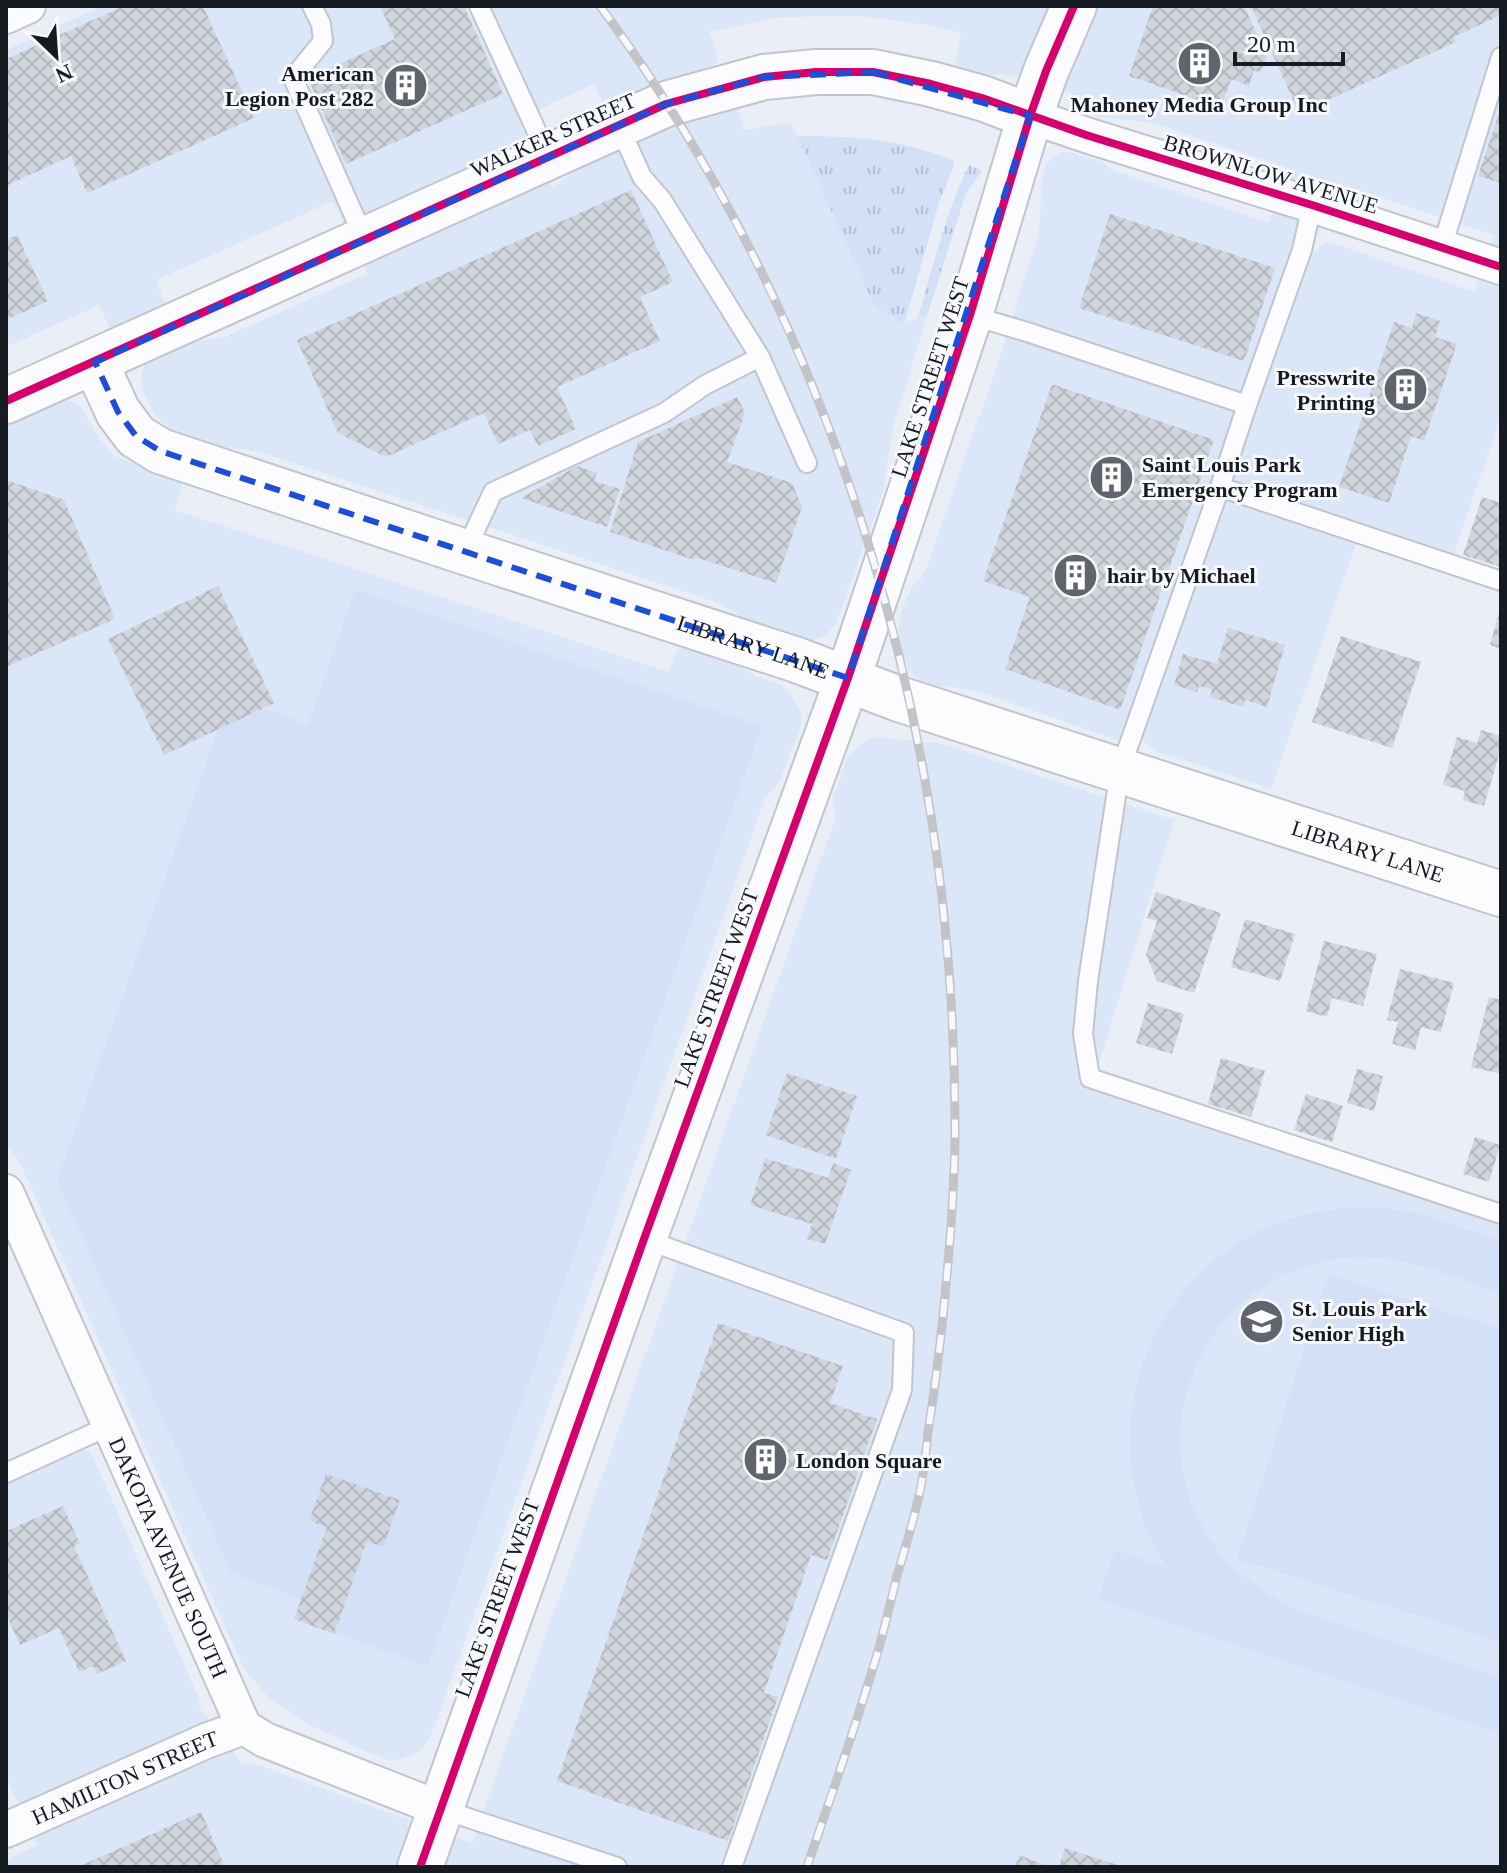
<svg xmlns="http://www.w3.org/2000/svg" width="1507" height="1873" font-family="'Times New Roman',serif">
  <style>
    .built { fill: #dce6f9 }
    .grass { fill: url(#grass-tufts) }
    .garden { fill: #d4e0f8 }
    .building { fill: url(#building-cross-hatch) }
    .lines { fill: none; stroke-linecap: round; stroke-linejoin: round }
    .lane-casing { stroke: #c1c5cd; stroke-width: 22 }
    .street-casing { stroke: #c1c5cd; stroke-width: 38 }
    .secondary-casing { stroke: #c1c5cd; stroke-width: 48 }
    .lane { stroke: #fcfcfe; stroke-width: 18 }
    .street { stroke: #fcfcfe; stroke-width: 34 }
    .secondary { stroke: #fcfcfe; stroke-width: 44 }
    .rail-casing { stroke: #c3c4c7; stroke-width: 9 }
    .rail { stroke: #f7f9fd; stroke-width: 6; stroke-dasharray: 18; stroke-linecap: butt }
    .cycleway-casing { stroke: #f7f9fd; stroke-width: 13 }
    .cycleway { stroke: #d6006c; stroke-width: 8 }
    .marked { fill: none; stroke: #1d4ed8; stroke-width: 6; stroke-dasharray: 16 10; stroke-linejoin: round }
    .labels { text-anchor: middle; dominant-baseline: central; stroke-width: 6; stroke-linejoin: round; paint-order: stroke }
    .poi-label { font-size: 22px; font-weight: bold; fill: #161a21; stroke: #f7f9fd; text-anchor: start }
    .street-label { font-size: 22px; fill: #161a21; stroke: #f7f9fd }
  </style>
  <defs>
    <pattern id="grass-tufts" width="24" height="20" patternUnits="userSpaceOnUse" patternTransform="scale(2)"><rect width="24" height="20" fill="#d4e0f8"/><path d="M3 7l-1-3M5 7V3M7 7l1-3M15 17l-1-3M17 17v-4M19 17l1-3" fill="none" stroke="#b5c0d4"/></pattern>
    <pattern id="building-cross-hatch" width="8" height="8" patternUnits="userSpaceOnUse" patternTransform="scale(2)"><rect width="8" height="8" fill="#d1d6de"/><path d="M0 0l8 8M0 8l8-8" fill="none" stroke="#b3b7be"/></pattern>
  </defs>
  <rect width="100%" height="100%" fill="#e9eef7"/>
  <path class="built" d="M103 6H1501V416L1453 557 1362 526 1271 789 1158 752 1144 741 1142 737 1148 713 1314 251 1326 243 1335 244 1474 292 1494 235 1318 177 1286 276 1171 603 1120 741 974 690 937 686 921 681 909 671 902 654 898 631 901 611 913 586 921 579 927 566 996 369 1039 234 1042 179 1045 166 1053 157 1062 152 1073 153 1100 161 1115 171 1269 223 1285 167 1153 123 1094 116 1082 110 1074 101 1071 92 1001 74 983 77 959 66 956 62 961 34 935 26 862 16 781 17 709 32 718 56 716 63 607 112 594 84 520 118 553 188 576 169 664 128 706 116 724 108 736 106 744 130 791 123 874 305 904 324 928 313 893 427 883 492 836 624 826 635 813 641 802 642 766 632 719 603 257 451 205 445 184 438 165 425 155 415 143 391 141 380 144 365 150 359 181 344 227 336 367 274 333 201 156 280 165 303 162 308 115 328H110L99 305 6 347V50Z
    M64 400 75 402 82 408 99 438 114 456 180 481 182 486 175 510 669 672 678 650 682 647H689L725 658 756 676 782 685 791 694 801 713V727L779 782 765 799 432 1733 423 1748 415 1754 398 1760H389L363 1750 310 1725 269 1698 247 1673 239 1658 29 1183 18 1159 6 1145V422L53 401Z
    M876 737 943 744 1174 820 1091 1089 1157 1109 1501 1222V1867H6V1860L37 1845 6 1777V1484L83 1450H89L101 1475 198 1696 199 1707 242 1763 261 1766 472 1843 836 817 833 805V798L847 758 860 744Z"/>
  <path class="grass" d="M797 136C851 136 904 139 954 161L952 171 939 203 904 324 874 305Z
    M969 165 982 171 966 193 928 313 918 318C933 266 945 214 969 165Z"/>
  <path class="garden" d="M355 590 762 726 428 1666 294 1619 301 1599 231 1573 57 1180 222 718 256 706 308 724Z
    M1376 1207 1413 1212 1501 1241V1293C1456 1278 1408 1257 1360 1257 1215 1259 1129 1427 1214 1545 1234 1574 1263 1592 1294 1608L1501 1677V1733L1098 1599 1115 1550 1168 1568C1154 1546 1141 1521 1136 1495 1110 1380 1169 1265 1280 1222 1312 1210 1343 1208 1376 1207Z
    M1328 1274 1501 1329V1642L1237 1559Z"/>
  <path class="building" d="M124 6H203L254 118 87 193 71 156 6 186V59Z
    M380 6H464L503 94 346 164 308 78 395 39Z
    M1153 6H1244L1267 56 1261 73 1254 70 1249 86 1231 79 1221 108 1129 76Z
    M1251 6H1501V15L1454 37 1456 42 1299 113Z
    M1500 110H1501V183L1478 176Z
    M631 190 673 282 640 297 660 341 557 387 576 429 538 446 530 430 498 444 484 413 386 457 338 433 297 340Z
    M1110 214 1275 268 1244 361 1079 308Z
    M17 235 48 301 6 320V240Z
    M1416 313 1440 321 1435 337 1457 344 1424 441 1411 436 1389 503 1339 487 1394 322 1412 328Z
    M1052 384 1214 440 1120 710 1005 669 1030 597 983 581Z
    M737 397 745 413 727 462 792 483 802 507 776 583 695 557 694 560 610 532 638 442Z
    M577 466 597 473 594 481 620 489 607 527 521 498Z
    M6 480 64 500 115 619 6 667Z
    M1482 497 1501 503V567L1463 555Z
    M218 586 274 703 164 755 108 639Z
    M1500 609H1501V649L1490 645Z
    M1228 628 1285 645 1267 707 1245 700 1243 707 1210 697 1212 689 1199 686 1197 692 1174 685 1183 654 1217 664Z
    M1341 636 1421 662 1392 748 1312 722Z
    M1481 730 1501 736V748L1484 806 1463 800 1465 791 1443 785 1457 737 1477 743Z
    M1156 892 1221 913 1194 993 1157 981 1146 954 1157 921 1147 918Z
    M1245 919 1295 934 1280 981 1231 967Z
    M1324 941 1377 954 1363 1006 1332 998 1327 1017 1306 1011Z
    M1400 969 1454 983 1441 1032 1421 1027 1415 1050 1392 1044 1398 1022 1387 1020Z
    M1489 997 1501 1000V1074L1471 1067Z
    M1148 1003 1184 1014 1172 1054 1136 1043Z
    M1221 1058 1265 1071 1251 1117 1208 1104Z
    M1357 1069 1383 1076 1374 1111 1347 1103Z
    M787 1073 857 1096 836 1159 766 1135Z
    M1306 1094 1343 1106 1332 1142 1294 1130Z
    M1475 1137 1500 1145 1489 1182 1463 1174Z
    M765 1158 828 1178 833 1163 851 1170 825 1244 807 1239 812 1224 750 1205Z
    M718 1323 843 1366 830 1403 877 1419 827 1560 811 1555 764 1693 778 1697 728 1841 557 1781Z
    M326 1474 400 1500 383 1547 367 1541 334 1634 294 1619 327 1527 309 1521Z
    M63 1506 80 1544 74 1546 126 1661 97 1674 93 1666 79 1672 59 1628 20 1645 6 1613V1531Z
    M201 1812 225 1867H78Z
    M1065 1848 1121 1866V1867H1059Z
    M1019 1855 1051 1867H1015Z"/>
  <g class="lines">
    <defs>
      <path id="lane" d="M312 6 321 24 323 41 293 78 365 240
        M479 6 549 158
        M619 126 642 177 662 200 760 357 807 463
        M1312 205 1302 250 1247 405 1220 487 1501 581
        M1442 247 1501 57
        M970 315 1027 332 1247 405
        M1220 487 1120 770 1088 981 1083 1034 1090 1078 1501 1214
        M465 552 493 492 664 413 705 385 760 357
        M644 1239 904 1333 902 1390 732 1867
        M6 1473 109 1426
        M441 1809 617 1867"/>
      <g id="street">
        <path d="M6 16 28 6"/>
        <path d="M1030 116 1086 135 1312 205 1501 267"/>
        <path id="s1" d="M6 1192 244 1727 265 1740 441 1809"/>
        <path id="s2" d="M6 1830 206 1741 244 1727"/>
      </g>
      <g id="secondary">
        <path id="s3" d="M95 362 118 412 136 436 160 451 465 552 797 660 899 699 1501 894"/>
        <path d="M6 401 666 104 764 77 816 72H873L931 84 982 98 1030 116"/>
        <path d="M420 1867 644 1239 848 678 970 315 1030 116 1046 71 1074 6"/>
      </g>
    </defs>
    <use href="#lane" class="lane-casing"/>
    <use href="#street" class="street-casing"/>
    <use href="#secondary" class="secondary-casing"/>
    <use href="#lane" class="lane"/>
    <use href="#street" class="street"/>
    <use href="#secondary" class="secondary"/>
    <defs>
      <path id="rail" d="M600 6C840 330 957 738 955 1139 954 1198 949 1257 943 1316 939 1355 934 1394 928 1432 926 1452 924 1472 920 1491 914 1520 905 1548 897 1576 889 1608 882 1640 872 1671 852 1737 829 1802 807 1867"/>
    </defs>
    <use href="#rail" class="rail-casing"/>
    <use href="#rail" class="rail"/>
    <defs>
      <path id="cycleway" d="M6 401 666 104 764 77 816 72H873L931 84 982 98 1086 135 1312 205 1501 267
        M420 1867 644 1239 848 678 970 315 1030 116 1046 71 1074 6"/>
    </defs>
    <use href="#cycleway" class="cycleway-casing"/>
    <use href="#cycleway" class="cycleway"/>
  </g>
  <path class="marked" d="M873 72 1030 116 848 678 160 451 136 436 118 412 95 362 666 104 764 77Z"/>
  <defs>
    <symbol id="building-disc" viewBox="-11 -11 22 22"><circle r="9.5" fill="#60646c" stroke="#f7f9fd"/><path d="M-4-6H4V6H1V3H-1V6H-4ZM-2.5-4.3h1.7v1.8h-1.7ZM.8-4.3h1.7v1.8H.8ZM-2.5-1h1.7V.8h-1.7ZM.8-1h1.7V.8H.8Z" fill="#fff"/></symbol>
    <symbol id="school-disc" viewBox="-11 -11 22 22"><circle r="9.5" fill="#60646c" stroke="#f7f9fd"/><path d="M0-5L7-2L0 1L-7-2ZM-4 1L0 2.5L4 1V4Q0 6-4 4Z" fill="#fff"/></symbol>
  </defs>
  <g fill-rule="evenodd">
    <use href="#building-disc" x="1174" y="38" width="51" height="51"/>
    <use href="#building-disc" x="380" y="60" width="51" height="51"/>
    <use href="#building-disc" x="1380" y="364" width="51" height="51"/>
    <use href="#building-disc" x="1086" y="452" width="51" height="51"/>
    <use href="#building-disc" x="1050" y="550" width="51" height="51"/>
    <use href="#school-disc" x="1236" y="1296" width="51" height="51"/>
    <use href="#building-disc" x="740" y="1434" width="51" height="51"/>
  </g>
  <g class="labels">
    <g class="poi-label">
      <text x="374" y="73" text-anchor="end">American<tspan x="374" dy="25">Legion Post 282</tspan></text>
      <text x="1199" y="104" text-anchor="middle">Mahoney Media Group Inc</text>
      <text x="1375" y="377" text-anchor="end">Presswrite<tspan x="1375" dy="25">Printing</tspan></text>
      <text x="1142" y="464">Saint Louis Park<tspan x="1142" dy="25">Emergency Program</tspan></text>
      <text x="1107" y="575">hair by Michael</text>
      <text x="1292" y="1308">St. Louis Park<tspan x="1292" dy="25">Senior High</tspan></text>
      <text x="796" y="1460">London Square</text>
    </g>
    <g class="street-label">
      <text transform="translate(553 135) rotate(-24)">WALKER STREET</text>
      <text transform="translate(1271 174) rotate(17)">BROWNLOW AVENUE</text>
      <text transform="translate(930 377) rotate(-72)">LAKE STREET WEST</text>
      <text stroke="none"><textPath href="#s3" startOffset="738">LIBRARY LANE</textPath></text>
      <text stroke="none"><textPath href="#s3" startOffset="1386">LIBRARY LANE</textPath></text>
      <text transform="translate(716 988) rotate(-70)">LAKE STREET WEST</text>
      <text stroke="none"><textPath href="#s1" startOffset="400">DAKOTA AVENUE SOUTH</textPath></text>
      <text transform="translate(497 1598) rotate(-70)">LAKE STREET WEST</text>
      <text stroke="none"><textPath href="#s2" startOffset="130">HAMILTON STREET</textPath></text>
    </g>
  </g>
  <rect width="1507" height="1873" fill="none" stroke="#161a21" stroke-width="16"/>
  <g transform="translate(56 56) rotate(155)" stroke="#f7f9fd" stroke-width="6" paint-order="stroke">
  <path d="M0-6L14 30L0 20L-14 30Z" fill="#161a21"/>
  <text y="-12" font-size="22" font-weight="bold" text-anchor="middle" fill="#161a21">N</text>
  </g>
  <path d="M1235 52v12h108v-12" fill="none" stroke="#161a21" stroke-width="4"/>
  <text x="1247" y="52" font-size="24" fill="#161a21" stroke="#f7f9fd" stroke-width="6" paint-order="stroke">20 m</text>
</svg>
